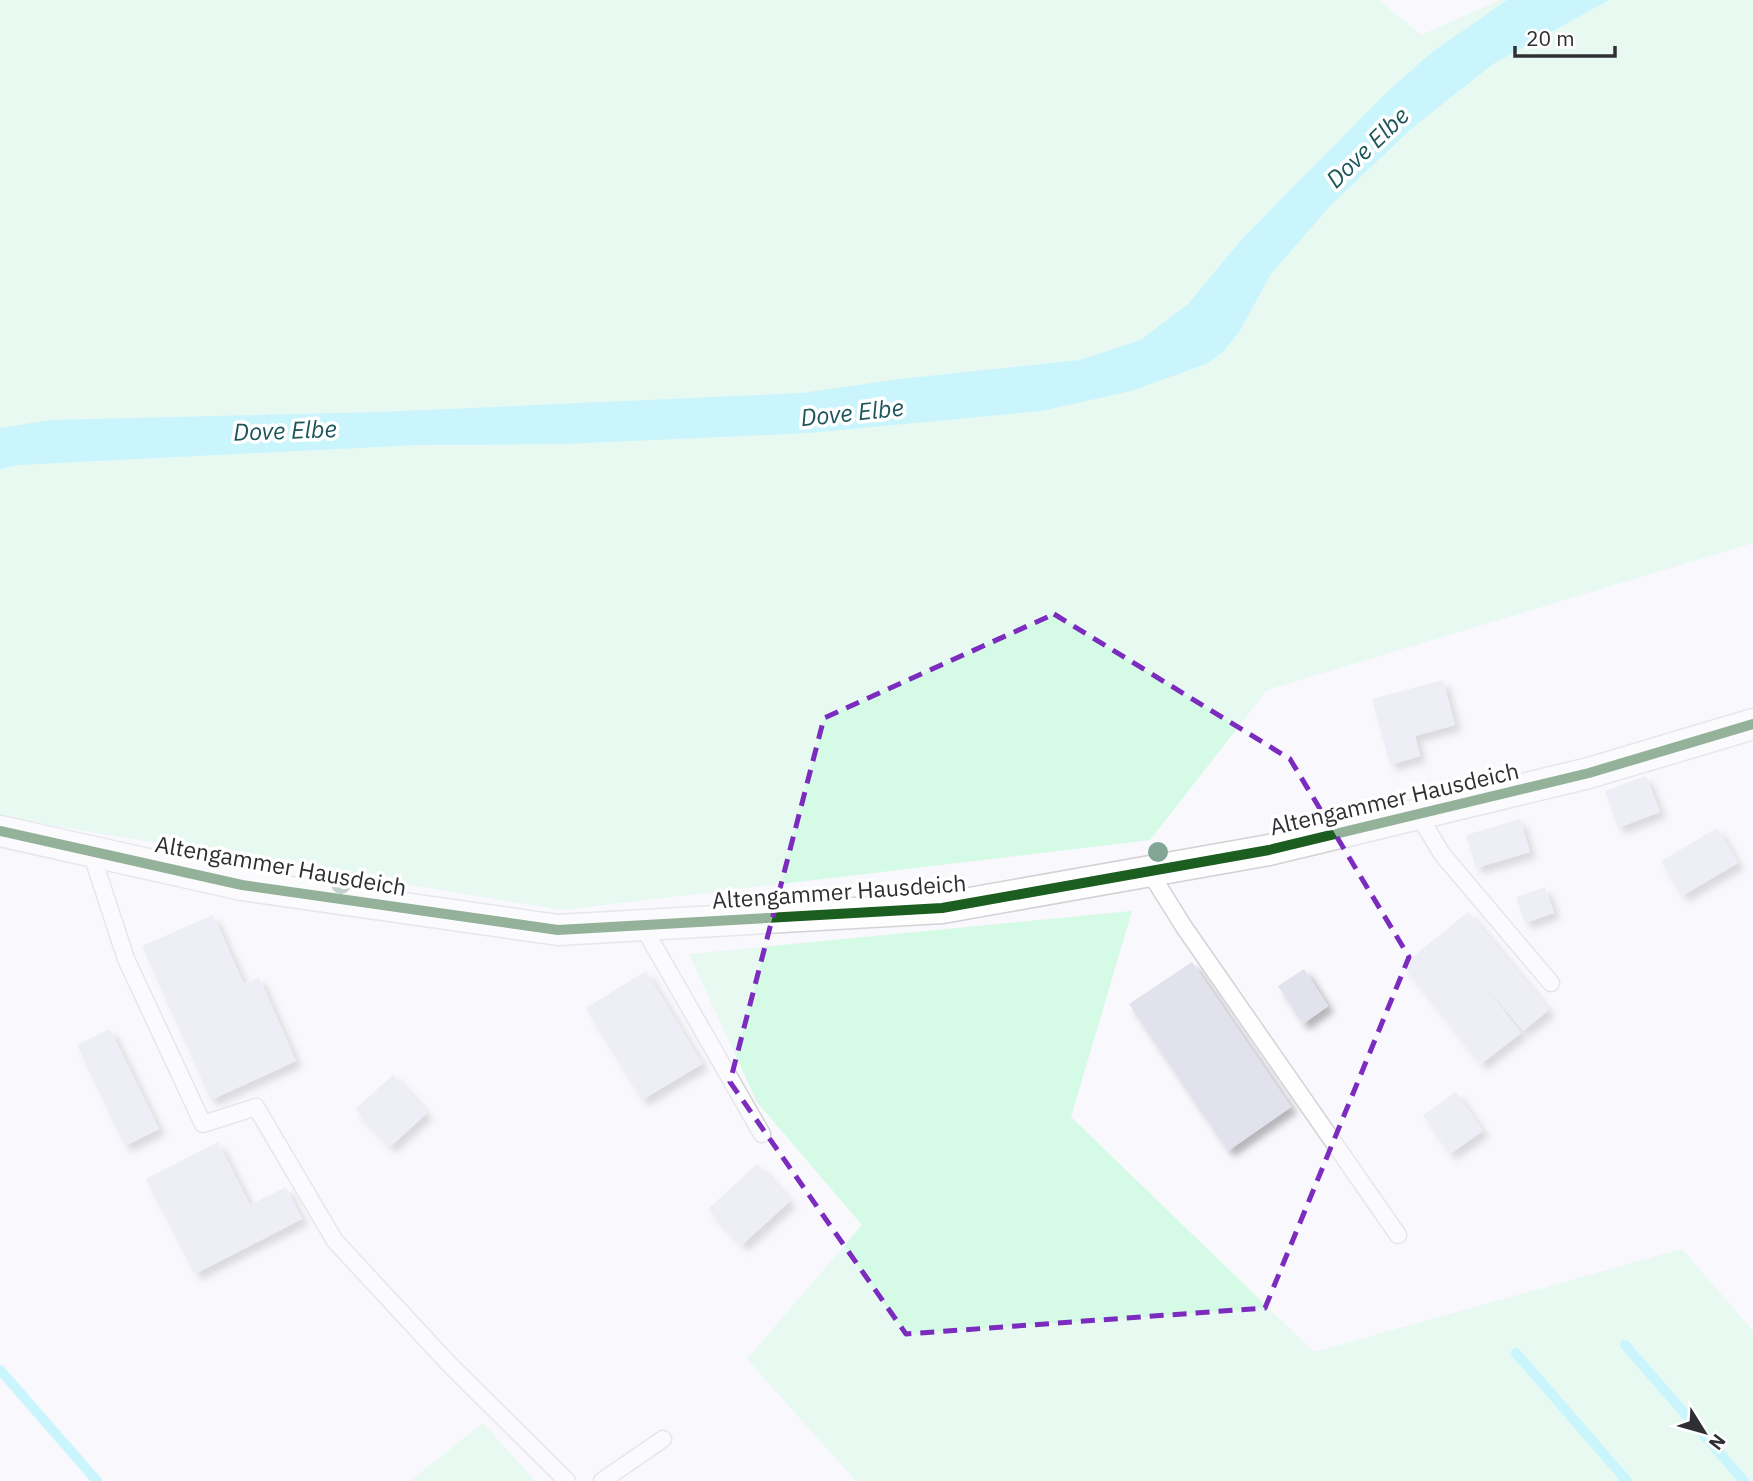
<svg xmlns="http://www.w3.org/2000/svg" width="1753" height="1481" font-family="'IBM Plex Sans',sans-serif">
  <style>
    .green { fill: #d5fae5 }
    .water { fill: #92f2fa }
    .lines { fill: none; stroke-linecap: round; stroke-linejoin: round }
    .stream { stroke: #92f2fa; stroke-width: 10 }
    .building { fill: #e2e2ed; filter: url(#shadow) }
    .lane-casing { stroke: #d3d3d6; stroke-width: 19 }
    .street-casing { stroke: #d3d3d6; stroke-width: 33 }
    .lane { stroke: #fefeff; stroke-width: 16 }
    .street { stroke: #fefeff; stroke-width: 30 }
    .cycleway-casing { stroke: #fff; stroke-width: 15 }
    .cycleway { stroke: #1b5e20; stroke-width: 10 }
    .tree { fill: #81a694 }
    .marked { fill: none; stroke: #7b2cbf; stroke-width: 5; stroke-dasharray: 14 9; stroke-linejoin: round }
    .labels { text-anchor: middle; dominant-baseline: central; stroke-width: 7; stroke-linejoin: round; paint-order: stroke }
    .street-label { font-size: 23px; fill: #2f2f33; stroke: #fff }
    .water-label { font-size: 24px; font-style: italic; fill: #1c565a; stroke: #fff }
  </style>
  <defs>
    <filter id="shadow"><feDropShadow dx="6" dy="6" stdDeviation="3.5" flood-color="#0004"/></filter>
  </defs>
  <rect width="100%" height="100%" fill="#f8f8fd"/>
  <path class="green" d="M0 0H1379L1421 35 1500 0H1753V543L1267 690 1150 840 562 910 0 817Z
    M1132 911 1071 1117 1314 1352 1682 1249 1753 1331V1481H856L747 1359 862 1225 757 1102 689 954Z
    M483 1423 535 1481H410Z"/>
  <path class="water" d="M1507 0H1609L1493 64 1410 130 1331 205 1271 274 1239 332 1223 352 1206 364 1131 391 1041 411 809 433 566 444 418 445 19 465 0 469V428L51 420 381 412 802 393 900 379 1080 360 1141 340 1188 304 1242 239 1386 93 1431 53Z"/>
  <g class="lines">
    <path class="stream" d="M1625 1345 1744 1481
      M1516 1353 1627 1481
      M0 1370 97 1481"/>
  </g>
  <path class="building" d="M1443 680 1455 725 1415 736 1420 756 1390 765 1372 699Z
    M1646 776 1660 812 1618 828 1605 791Z
    M1520 819 1530 852 1476 868 1466 835Z
    M1717 828 1738 863 1682 896 1661 861Z
    M1545 887 1554 913 1525 923 1516 897Z
    M1468 912 1549 1010 1523 1031 1478 977 1521 1033 1481 1064 1403 965Z
    M213 915 244 984 259 977 296 1061 211 1100 142 946Z
    M1192 962 1291 1107 1228 1151 1129 1004Z
    M1304 969 1328 1006 1303 1024 1278 986Z
    M646 971 702 1064 642 1100 586 1008Z
    M110 1029 159 1129 125 1146 77 1045Z
    M393 1075 427 1113 390 1147 355 1109Z
    M1456 1092 1483 1131 1450 1154 1423 1115Z
    M218 1142 250 1205 286 1187 302 1219 195 1274 146 1179Z
    M757 1164 790 1201 742 1245 708 1209Z"/>
  <g class="lines">
    <defs>
      <path id="lane" d="M1418 814 1442 854 1551 983
        M91 852 126 959 203 1124 256 1107 335 1241 449 1364 567 1481
        M1149 871 1184 927 1398 1235
        M642 925 762 1134
        M602 1481 663 1439"/>
      <path id="street" d="M0 831 242 885 558 930 942 908 1269 850 1589 773 1753 724"/>
    </defs>
    <use href="#lane" class="lane-casing"/>
    <use href="#street" class="street-casing"/>
    <use href="#lane" class="lane"/>
    <use href="#street" class="street"/>
    <defs>
      <path id="cycleway" d="M0 831 242 885 558 930 942 908 1269 850 1589 773 1753 724"/>
    </defs>
    <use href="#cycleway" class="cycleway-casing"/>
    <use href="#cycleway" class="cycleway"/>
  </g>
  <g class="tree">
    <circle cx="1158" cy="852" r="10"/>
    <circle cx="341" cy="884" r="10"/>
  </g>
  <path d="M0 0H1753V1481H0ZM1054 614 1290 759 1409 957 1265 1308 906 1334 730 1082 824 718Z" fill="#f8f8fd" fill-opacity=".55" fill-rule="evenodd"/>
  <path class="marked" d="M1054 614 1290 759 1409 957 1265 1308 906 1334 730 1082 824 718Z"/>
  <g class="labels">
    <g class="street-label">
      <text transform="translate(1394 798) rotate(-13)">Altengammer Hausdeich</text>
      <text transform="translate(281 865) rotate(10)">Altengammer Hausdeich</text>
      <text transform="translate(839 891) rotate(-4)">Altengammer Hausdeich</text>
    </g>
    <g class="water-label">
      <text transform="translate(1367 147) rotate(-44)">Dove Elbe</text>
      <text transform="translate(852 412) rotate(-6)">Dove Elbe</text>
      <text transform="translate(285 430) rotate(-2)">Dove Elbe</text>
    </g>
  </g>
  <g transform="translate(1704 1432) rotate(127)" stroke="#ffffff" stroke-width="5" paint-order="stroke">
  <path d="M0-5L12 26L0 18L-12 26Z" fill="#2f2f33"/>
  <text y="-10" font-size="19" font-weight="bold" text-anchor="middle" fill="#2f2f33">N</text>
  </g>
  <path d="M1515 46v10h100v-10" fill="none" stroke="#2f2f33" stroke-width="3.5"/>
  <text x="1526" y="46" font-size="21" fill="#2f2f33" stroke="#ffffff" stroke-width="5" paint-order="stroke">20 m</text>
</svg>
